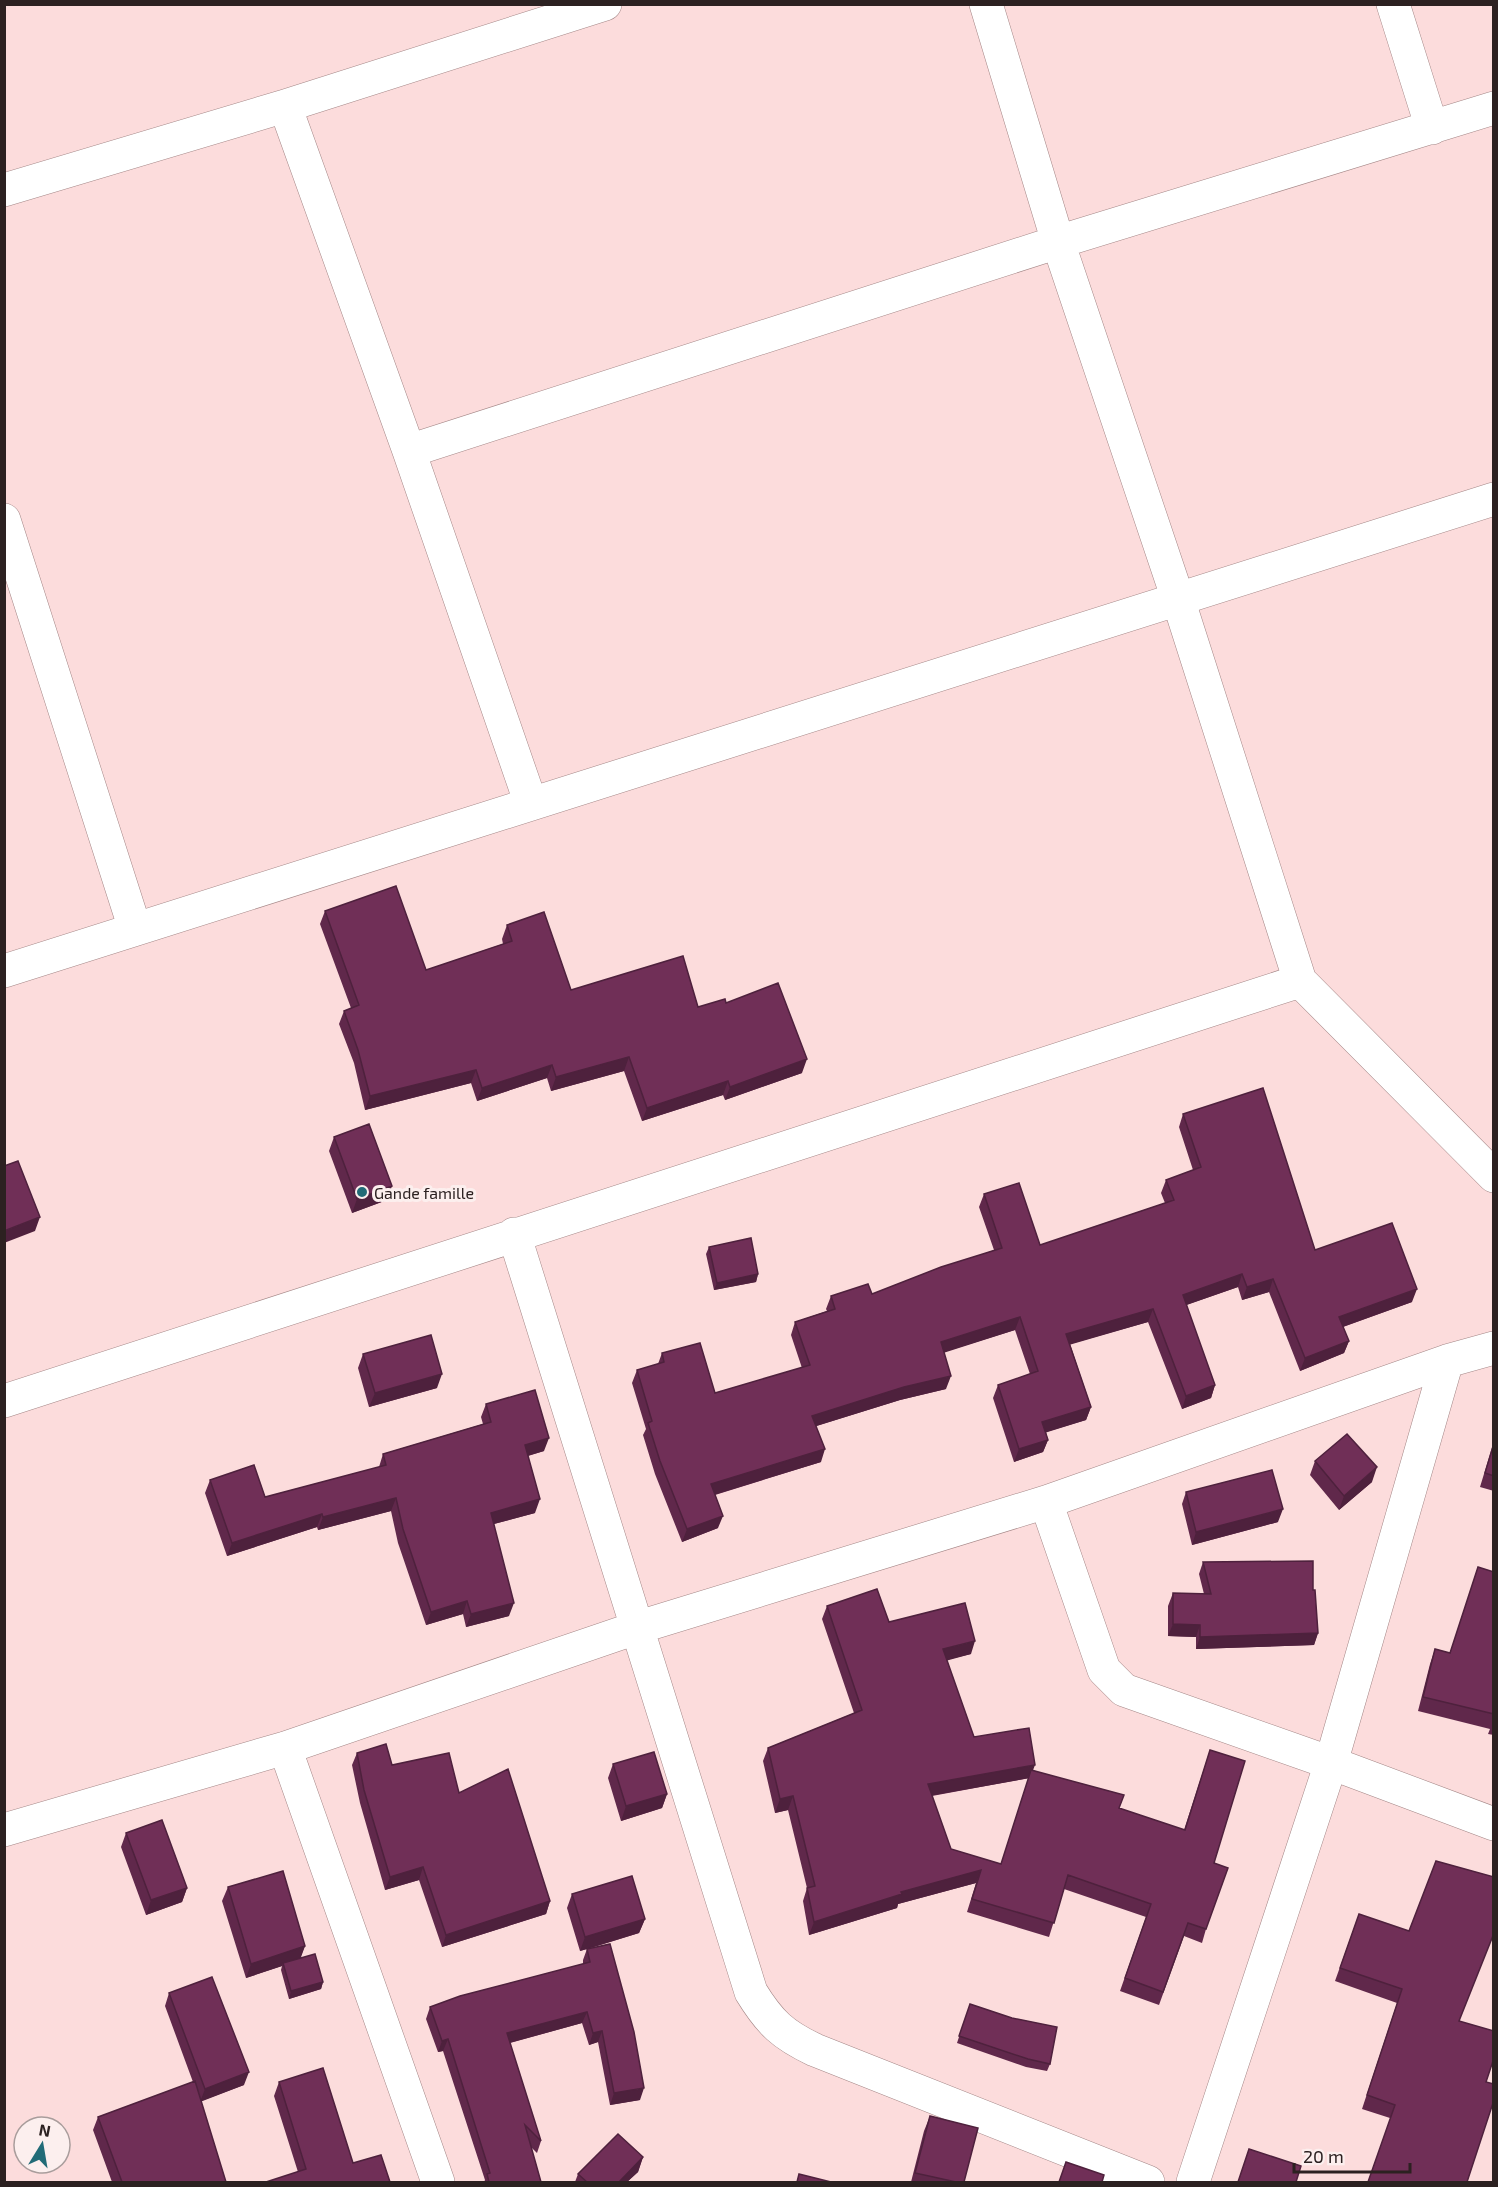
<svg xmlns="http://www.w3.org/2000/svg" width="1498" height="2187" font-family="'Exo 2',sans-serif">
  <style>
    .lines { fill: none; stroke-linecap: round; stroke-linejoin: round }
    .street-casing { stroke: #a48787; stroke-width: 34 }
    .street { stroke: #fff; stroke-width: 33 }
    .wall { fill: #60284b; fill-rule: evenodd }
    .shaded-wall { fill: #4e213d }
    .building { fill: #702f57; stroke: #4e213d; stroke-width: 1.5 }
    .poi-dot { fill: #226b77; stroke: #fcefee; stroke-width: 2 }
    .labels { text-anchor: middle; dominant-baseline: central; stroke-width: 6; stroke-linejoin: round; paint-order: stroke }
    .poi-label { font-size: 16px; fill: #2c2121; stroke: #fcefee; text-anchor: start }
  </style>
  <rect width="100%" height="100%" fill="#fcdcdc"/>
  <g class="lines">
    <defs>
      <path id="street" d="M986 4 1058 242 1178 599 1300 981 1494 1176
        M1393 4 1432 128
        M285 106 409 451 531 804
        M4 190 285 106 605 4
        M409 451 1058 242 1494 108
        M4 520 135 929
        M4 971 1494 499
        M514 1234 751 1992C770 2023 783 2035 815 2050L1148 2182
        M4 1401 1300 981
        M1046 1502 1104 1670 1124 1690 1331 1763 1494 1824
        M285 1748 438 2182
        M4 1830 285 1748 636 1628 1046 1502 1447 1361 1494 1348
        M1193 2182 1331 1763 1447 1361"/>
    </defs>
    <use href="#street" class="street-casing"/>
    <use href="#street" class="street"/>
  </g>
  <path class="wall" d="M325 911 426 970 503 944 502 939 507 925 571 990 698 1007 726 1003 802 1073 725 1100 723 1095 642 1121 624 1071 551 1091 547 1078 477 1101 471 1083 365 1110 354 1063 339 1024 344 1011 351 1008 320 924Z
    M1183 1114 1315 1250 1412 1302 1343 1327 1349 1341 1344 1353 1300 1371 1269 1292 1242 1300 1238 1287 1186 1305 1215 1385 1211 1398 1182 1409 1148 1322 1070 1344 1091 1407 1086 1420 1046 1432 1048 1440 1043 1452 1014 1462 993 1398 998 1385 1030 1374 1015 1330 944 1352 946 1389 900 1400 816 1426 821 1462 715 1495 718 1528 682 1542 655 1474 643 1435 646 1429 632 1383 637 1370 658 1364 662 1353 715 1393 802 1368 791 1335 795 1322 827 1311 826 1309 831 1296 872 1294 994 1250 979 1207 984 1194 1040 1245 1165 1203 1161 1193 1166 1180 1193 1170 1179 1127Z
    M334 1137 387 1200 352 1213 329 1151Z
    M709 1247 758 1274 756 1282 714 1290 706 1254Z
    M363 1354 437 1388 369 1407 358 1368Z
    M486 1404 544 1451 528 1456 535 1513 494 1524 509 1616 466 1627 463 1614 426 1625 398 1543 391 1511 318 1530 317 1527 227 1556 205 1493 210 1480 265 1497 379 1467 383 1454 483 1424 481 1417Z
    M1494 1441V1491L1480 1487Z
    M1315 1461 1372 1482 1339 1510 1310 1475Z
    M1186 1492 1278 1522 1192 1545 1182 1504Z
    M1203 1562 1313 1590 1318 1633 1314 1645 1196 1649V1637L1168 1636V1606L1173 1593 1204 1594 1199 1574Z
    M1478 1567 1494 1572V1735L1488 1734 1490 1729 1418 1711 1430 1664 1435 1649 1450 1653Z
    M827 1606 889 1622 971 1654 946 1660 974 1737 1033 1771 1119 1808 1184 1830 1210 1750 1214 1863 1206 1929 1202 1943 1184 1936 1159 2005 1120 1991 1146 1917 1064 1889 1049 1937 967 1912 976 1883 898 1904 897 1908 809 1935 803 1901 807 1888 788 1810 775 1813 763 1761 768 1748 854 1713 822 1619ZM1029 1778 1001 1864 951 1849 932 1796Z
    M357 1753 392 1765 459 1793 550 1901 546 1914 442 1947 419 1880 385 1890 360 1803 352 1765Z
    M613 1764 667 1794 662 1808 621 1821 608 1778Z
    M126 1833 187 1888 182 1902 146 1915 121 1847Z
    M228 1887 305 1946 300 1958 323 1982 321 1989 289 1999 281 1970 282 1966 246 1978 222 1901Z
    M572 1894 645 1919 639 1933 591 1948 640 2100 610 2105 598 2042 589 2045 582 2023 510 2043 541 2141 537 2153 531 2147 541 2182H484L485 2180 443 2051 438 2052 426 2019 430 2007 583 1964V1960L587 1949 580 1951 567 1908Z
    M1359 1914 1460 2021 1486 2082 1390 2118 1362 2109 1397 2003 1335 1981Z
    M169 1993 244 2085 201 2101 226 2182H112L93 2130 98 2117 193 2082 165 2006Z
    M970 2004 1050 2064 1047 2071 1026 2067 957 2043Z
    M279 2082 353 2163 298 2172 274 2096Z
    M930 2116 964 2182H911L924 2131Z
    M643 2157 638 2172 627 2182H575L578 2174Z"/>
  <path class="shaded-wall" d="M629 1057 624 1071 551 1091 556 1077Z
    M807 1059 802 1073 725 1100 730 1087Z
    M552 1065 547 1078 477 1101 482 1088Z
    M476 1070 471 1083 365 1110 370 1096Z
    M728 1081 723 1095 642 1121 647 1108Z
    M392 1186 387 1200 352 1213 357 1199Z
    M40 1217 35 1231 4 1243V1231Z
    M758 1274 756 1282 714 1290 717 1283Z
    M1242 1274 1238 1287 1178 1308 1183 1295Z
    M1273 1279 1269 1292 1242 1300 1247 1287Z
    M1417 1289 1412 1302 1334 1330 1339 1317Z
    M1153 1309 1148 1322 1062 1347 1066 1334Z
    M1020 1317 1015 1330 937 1355 941 1342Z
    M1349 1341 1344 1353 1300 1371 1305 1358Z
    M442 1374 437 1388 369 1407 375 1393Z
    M951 1376 946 1389 900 1400 807 1429 812 1416 904 1387Z
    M1215 1385 1211 1398 1182 1409 1186 1396Z
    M1091 1407 1086 1420 1038 1435 1042 1422Z
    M549 1438 544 1451 520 1458 525 1445Z
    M1048 1440 1043 1452 1014 1462 1019 1449Z
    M825 1449 821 1462 707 1497 711 1484Z
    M1377 1467 1372 1482 1339 1510 1344 1496Z
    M396 1498 391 1511 318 1530 323 1517Z
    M540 1499 535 1513 486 1526 491 1513Z
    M1283 1509 1278 1522 1192 1545 1196 1532Z
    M322 1514 317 1527 227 1556 232 1543Z
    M723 1516 718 1528 682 1542 687 1529Z
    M467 1601 463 1614 426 1625 431 1612Z
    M514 1603 509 1616 466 1627 471 1614Z
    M1173 1624 1200 1625 1196 1637 1168 1636Z
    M1318 1633 1314 1645 1196 1649 1200 1637Z
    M975 1641 971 1654 938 1663 943 1649Z
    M1035 1765 1030 1778 923 1797 928 1784Z
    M667 1794 662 1808 621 1821 626 1806Z
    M793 1796 788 1810 775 1813 780 1799Z
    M423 1867 419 1880 385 1890 390 1877Z
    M981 1870 976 1883 898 1904 897 1908 809 1935 814 1922 901 1892Z
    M187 1888 182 1902 146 1915 151 1900Z
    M550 1901 546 1914 442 1947 446 1935Z
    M645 1919 639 1933 580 1951 585 1937Z
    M305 1946 300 1960 283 1963 282 1966 246 1978 251 1964Z
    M323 1982 321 1989 289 1999 291 1991Z
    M587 2012 582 2023 502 2045 507 2033Z
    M602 2031 598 2042 589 2045 593 2033Z
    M448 2039 443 2051 438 2052 442 2041Z
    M249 2072 244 2085 200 2102 205 2089Z
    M644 2088 640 2100 610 2105 614 2093Z
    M643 2157 638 2172 627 2182H619Z"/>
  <path class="building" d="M396 886 426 970 512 941 507 925 544 912 571 990 683 956 698 1007 725 999 726 1003 778 983 807 1059 730 1087 728 1081 647 1108 629 1057 556 1077 552 1065 482 1088 476 1070 370 1096 358 1050 344 1011 359 1005 325 911Z
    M1263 1088 1315 1250 1392 1223 1417 1289 1339 1317 1349 1341 1305 1358 1273 1279 1247 1287 1242 1274 1183 1295 1215 1385 1186 1396 1153 1309 1066 1334 1091 1407 1042 1422 1048 1440 1019 1449 998 1385 1038 1371 1020 1317 941 1342 951 1376 904 1387 812 1416 825 1449 711 1484 723 1516 687 1529 660 1461 648 1423 652 1421 637 1370 664 1362 662 1353 700 1343 715 1393 810 1365 795 1322 835 1309 831 1296 868 1284 872 1294 941 1267 1002 1248 984 1194 1019 1183 1040 1245 1174 1200 1166 1180 1201 1167 1183 1114Z
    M369 1124 392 1186 357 1199 334 1137Z
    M18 1161 40 1217 4 1231V1166Z
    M751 1238 758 1274 717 1283 709 1247Z
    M431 1335 442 1374 375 1393 363 1354Z
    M535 1390 549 1438 525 1445 540 1499 491 1513 514 1603 471 1614 467 1601 431 1612 403 1529 396 1498 323 1517 322 1514 232 1543 210 1480 254 1465 265 1497 386 1465 383 1454 491 1422 486 1404Z
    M1347 1434 1377 1467 1344 1496 1315 1461Z
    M1494 1443V1476L1485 1473Z
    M1272 1470 1283 1509 1196 1532 1186 1492Z
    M1313 1561V1590H1315L1318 1633 1200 1637V1625L1173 1624V1593L1211 1594 1203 1562Z
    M1478 1567 1494 1572V1714L1423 1697 1435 1649 1450 1653Z
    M877 1589 889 1622 965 1603 975 1641 943 1649 974 1737 1029 1728 1035 1765 928 1784 951 1849 1001 1864 1031 1770 1124 1795 1119 1808 1185 1830 1210 1750 1245 1761 1214 1863 1228 1868 1206 1929 1188 1923 1163 1992 1125 1978 1151 1904 1068 1875 1054 1923 972 1899 981 1870 901 1892 902 1894 814 1922 807 1888 815 1886 793 1796 780 1799 768 1748 862 1710 827 1606Z
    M386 1744 392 1765 449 1753 459 1793 508 1769 550 1901 446 1935 423 1867 390 1877 364 1790 357 1753Z
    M654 1752 667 1794 626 1806 613 1764Z
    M162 1820 187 1888 151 1900 126 1833Z
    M1436 1861 1494 1877V1933L1459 2021 1494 2031V2058L1486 2082 1494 2084V2100L1467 2182H1368L1395 2105 1367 2095 1402 1989 1340 1968 1359 1914 1409 1931Z
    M283 1871 305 1946 251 1964 228 1887Z
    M632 1876 645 1919 585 1937 572 1894Z
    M610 1944 634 2032 644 2088 614 2093 602 2031 593 2033 587 2012 507 2033 541 2141 525 2125 541 2182H489L487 2174 490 2173 448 2039 442 2041 430 2007 460 1996 590 1962 587 1949Z
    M315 1954 323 1982 291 1991 283 1963Z
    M212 1977 249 2072 205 2089 169 1993Z
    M970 2004 1012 2018 1057 2027 1050 2064 1028 2059 959 2036Z
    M323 2068 353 2163 381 2155 390 2182H266L306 2169 279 2082Z
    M195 2081 226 2182H122L98 2117Z
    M930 2116 978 2128 964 2182H956L915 2173Z
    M618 2134 643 2157 619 2182H587L578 2174Z
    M1249 2149 1301 2166 1296 2182H1238Z
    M1066 2162 1104 2175 1102 2182H1059Z
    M799 2174 831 2182H797Z"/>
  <circle class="poi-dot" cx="362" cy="1192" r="6"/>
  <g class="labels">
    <g class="poi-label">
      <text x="374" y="1192">Gande famille</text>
    </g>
  </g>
  <rect width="1498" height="2187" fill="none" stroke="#2c2121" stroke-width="12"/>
  <g transform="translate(42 2145) rotate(11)"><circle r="28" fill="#fcefee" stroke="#a99d9c" stroke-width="1.5"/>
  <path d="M0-4.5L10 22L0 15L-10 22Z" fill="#226b77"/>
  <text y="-9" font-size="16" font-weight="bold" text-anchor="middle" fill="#2c2121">N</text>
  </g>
  <path d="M1294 2163v9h116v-9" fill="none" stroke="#2c2121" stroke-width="3"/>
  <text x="1303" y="2163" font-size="18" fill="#2c2121" stroke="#fcefee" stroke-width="4.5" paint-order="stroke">20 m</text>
</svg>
